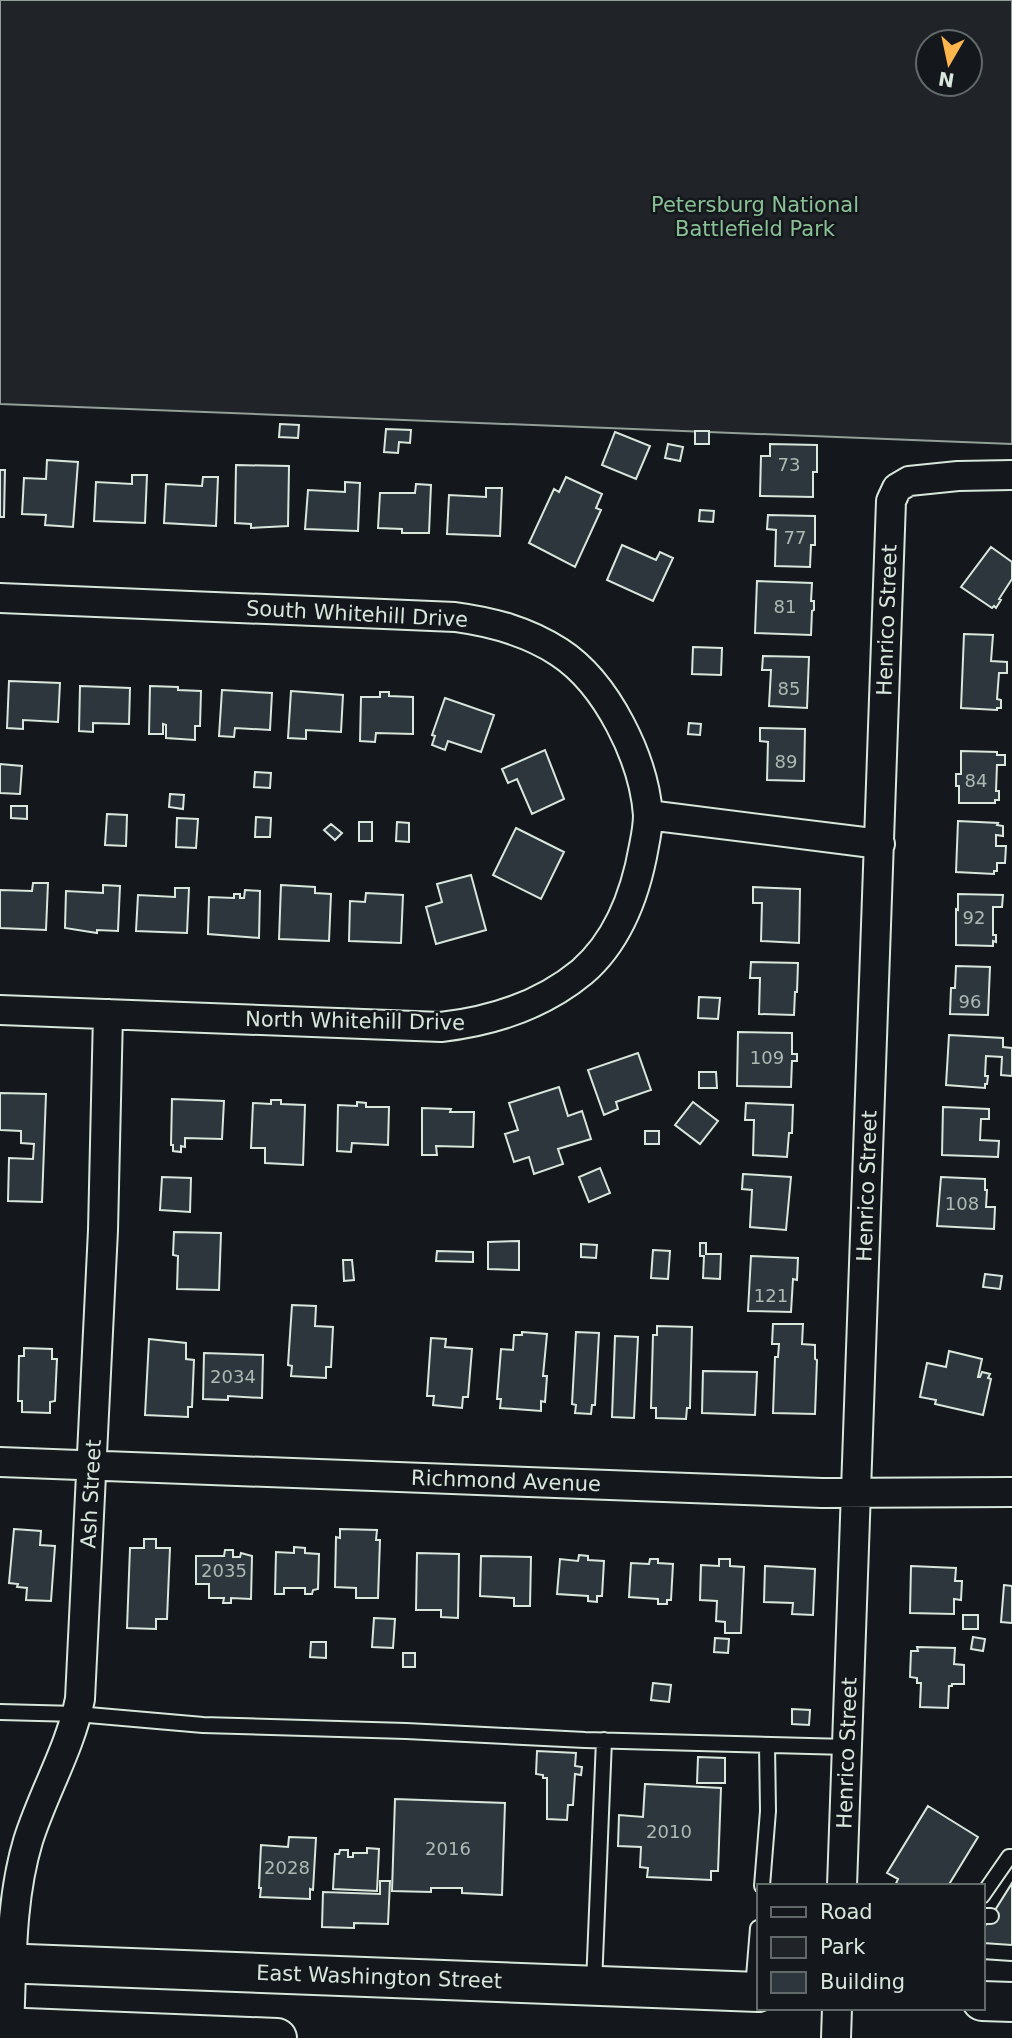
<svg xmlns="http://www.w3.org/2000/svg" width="1012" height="2038" font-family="'DejaVu Sans',sans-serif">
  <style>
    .green { fill: #202428; stroke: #939e99; stroke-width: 2; fill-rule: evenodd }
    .building { fill: #2c363c; stroke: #d8e6dc; stroke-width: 2 }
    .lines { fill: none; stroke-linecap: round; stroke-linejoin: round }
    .lane-casing { stroke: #d8e6dc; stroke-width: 18 }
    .street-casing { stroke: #d8e6dc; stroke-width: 32 }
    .highway-casing { stroke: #d8e6dc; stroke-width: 42 }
    .lane { stroke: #14181c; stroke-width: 14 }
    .street { stroke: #14181c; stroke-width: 28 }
    .highway { stroke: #14181c; stroke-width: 38 }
    .labels { text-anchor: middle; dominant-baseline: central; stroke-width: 5; stroke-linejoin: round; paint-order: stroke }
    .number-label { font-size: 18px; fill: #adbab4 }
    .park-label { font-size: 21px; fill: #8ac095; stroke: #14181c }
    .street-label { font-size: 21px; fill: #d8e6dc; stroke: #14181c }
  </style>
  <rect width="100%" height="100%" fill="#14181c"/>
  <path class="green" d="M0 0H1012V444L0 404ZM928 42H970V84H928Z"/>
  <path class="building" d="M280 424 299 425 298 438 279 437Z
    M386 429 411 430 410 443 399 442 398 453 384 452Z
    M695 431H709V444H695Z
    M615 432 650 446 636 479 602 465Z
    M668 444 683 447 680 461 665 458Z
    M770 444 817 445V472H813V497L760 496 761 456H770Z
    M47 460 78 462 73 527 45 525 46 515 22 514 24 478 46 479Z
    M236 465 289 466 288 526 251 528V524L235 523Z
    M0 470H5L4 517H0Z
    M132 475H147L145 523 94 521 96 482 132 484Z
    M203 477H218L216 526 164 523 166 484 202 486Z
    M566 477 602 494 596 508 601 510 575 567 529 543 554 489 559 492Z
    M345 482 360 483 358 531 305 529 308 490 345 492Z
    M416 484 431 485 429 533H402V529L378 528 380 493H415Z
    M486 488H502L500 536 447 534 449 495 486 497Z
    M700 510 714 511 713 522 699 521Z
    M768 515 815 516V545H811L810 567 775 566 776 530 767 529Z
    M622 545 656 560 660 552 673 558 653 601 607 580Z
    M991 547 1012 562V579L999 599 1001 600 996 608 994 606 992 608 961 587Z
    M757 581 812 583 811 601H814V610L812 611 811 635 755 633Z
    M964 634 993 635 991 661 1007 662V673H999L997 699 1001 700V708H997V710L961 708Z
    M693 647 722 648 721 675 692 674Z
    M763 656 809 657 807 708 769 706 771 670H762Z
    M9 681 60 683 58 722 23 720V729L7 728Z
    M80 686 130 688 129 724 93 723V732L79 731Z
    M150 686 178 687V690L201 691 200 726H195V740L166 738V725L163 724V734H149Z
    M222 690 272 693 270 730 235 728 234 737 219 736Z
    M291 691 343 695 341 732 306 730V739L288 738Z
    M380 692H389V696L413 697V734L376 733 375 742 360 741 361 697H380Z
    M445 698 494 715 481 752 448 741 445 750 432 745 435 736 432 735Z
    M689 723 701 724 700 735 688 734Z
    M760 728 805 729 804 781 767 780 768 742 760 741Z
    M545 750 564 799 532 814 517 779 508 783 502 769Z
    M961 751 997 752V755H1005V765H997L996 791H999V800H995V803H959V786H956V774H961Z
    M0 764 22 766 20 794 0 793Z
    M255 772 271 773 270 788 254 787Z
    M170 794 184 795 183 809 169 807Z
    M11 806H27V819L11 818Z
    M107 814 127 815 126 846 105 845Z
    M256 817 271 818 270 837H255Z
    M177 818 198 819 196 848 176 847Z
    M958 821 998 823 997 825 1003 826V836L996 835V846H1006L1005 863H997V871H994V874L956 872Z
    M359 822H372V841H359Z
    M397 822 409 823V842L396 841Z
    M331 824 342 833 335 840 324 830Z
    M516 828 564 852 541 899 493 875Z
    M471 875 486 930 436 944 426 907 442 902 437 884Z
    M33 883H48L46 930 0 928V890L32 891Z
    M103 885 120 886 118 931 97 930V933L65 928 66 891 103 893Z
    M281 885 315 887V893L331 894 329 941 279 939Z
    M753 887 800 889 799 943 761 941 762 903H753Z
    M175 888H189L187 933 136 931 138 895 175 897Z
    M245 890 260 891 259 938 208 934 209 897 234 898V894H240V898H244Z
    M366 893 403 895 401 943 349 941 350 901 365 902Z
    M958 894 1003 895 1002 907H993V935H996V942L993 941V946L956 945V909L958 910Z
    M751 962 798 963 797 992H795L794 1015 759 1014 760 978H750Z
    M956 966 990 967 988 1015 950 1014 951 988H955Z
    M699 997 720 998 718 1019 698 1018Z
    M738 1032 792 1033V1054H797V1061H792L791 1087 737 1086Z
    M949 1035 1003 1038V1047L1012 1048V1076L1001 1075 1002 1057 986 1056 985 1076H988L987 1084H985V1088L946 1085Z
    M638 1053 651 1090 616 1102 618 1109 604 1115 588 1070Z
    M699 1072H716L717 1088H699Z
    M559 1087 568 1116 582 1111 591 1139 558 1149 563 1164 534 1174 529 1157 514 1162 505 1134 518 1130 509 1103Z
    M0 1093 46 1094 42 1202 8 1201 9 1158 33 1159 34 1144 21 1143V1131L0 1130Z
    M172 1099 224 1101 222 1139 185 1138V1147L181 1146V1152L173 1151V1145H171Z
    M271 1100H281V1104L305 1105 303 1165 265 1163V1148H251L253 1103 271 1104Z
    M357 1102 366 1103V1107H389L388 1145 352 1143 351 1152 337 1151 338 1105 357 1106Z
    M693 1102 718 1121 700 1144 675 1125Z
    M746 1103 793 1105 792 1133H789L787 1157 753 1155 754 1120H745Z
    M943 1107 989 1109V1119H981L980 1140 999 1141 998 1157 942 1155Z
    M422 1108 451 1109 450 1112H474L473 1147 436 1146 437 1155H422Z
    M645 1131H659V1144H645Z
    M600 1168 610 1193 589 1202 579 1177Z
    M743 1174 791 1177 786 1230 750 1227 752 1190 742 1189Z
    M162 1177 191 1178 190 1212 160 1210Z
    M941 1177 985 1179V1190H987L986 1207H995L994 1229 937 1226Z
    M174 1232 221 1233 219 1290 177 1289 178 1256 173 1255Z
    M519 1241V1270L488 1269V1242Z
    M700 1243H706V1254H721L720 1279 703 1278 704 1256H700Z
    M581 1244 597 1245 596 1258 581 1257Z
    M653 1250 670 1251 668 1279 651 1278Z
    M437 1251 473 1252V1262L436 1261Z
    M751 1256 798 1258 797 1280 793 1279 791 1312 748 1311Z
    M343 1260H352L354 1280 344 1281Z
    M985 1274 1002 1276 1000 1289 983 1287Z
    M292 1305 316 1306 315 1326 333 1327 331 1367H326V1378L291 1376 292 1366 288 1365Z
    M773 1324H803L802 1344 815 1345V1359L817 1360 815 1414 773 1413 775 1357H778L779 1344H772Z
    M657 1326 692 1327 690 1408H687L686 1419 656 1418V1408H651L653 1335H657Z
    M522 1332 547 1334 543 1376H547L545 1402 541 1401V1411L500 1408 501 1399H497L501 1349 513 1350 514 1335H522Z
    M576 1332 599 1333 595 1405H592L591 1414 575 1413 576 1405 572 1404Z
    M615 1336 638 1337 634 1418 612 1417Z
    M431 1338 446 1339 445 1347 472 1349 468 1397H463L462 1408 433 1405 434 1396H427Z
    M149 1339 186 1343V1359L194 1360 192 1407H188V1417L145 1415Z
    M24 1348 52 1349V1359H57L55 1401 50 1402V1413L22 1412V1401H18L19 1356H24Z
    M949 1351 982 1359 978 1377H980L982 1372 990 1374 988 1378 991 1379 983 1415 935 1404 936 1400 920 1397 927 1363 946 1367Z
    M204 1353 263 1355 262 1398 228 1396V1400L203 1399Z
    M703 1371 757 1372 755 1415 702 1413Z
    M14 1529 41 1531 40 1545 55 1546 51 1601 26 1600 27 1588 17 1587 18 1584 9 1583Z
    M340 1529 377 1530 376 1540H380L378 1598H356V1588L335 1587 336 1537 340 1538Z
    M144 1539H156V1548H170L167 1619H156V1629L127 1628 130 1548H144Z
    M294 1547 305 1548V1553L319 1554 318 1589 313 1590 312 1594H305V1588H284V1594H275L276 1552 294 1553Z
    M225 1550H233V1557H240L241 1553 252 1556 251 1599 231 1598V1603H223L224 1598H209V1584H196V1556H224Z
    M417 1553 459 1554 458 1618 441 1617V1610H416Z
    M579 1555 588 1556V1560L604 1561 602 1596H597V1602L588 1601V1596L557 1594 560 1559 578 1561Z
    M481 1556 531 1557 530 1606H514V1598L480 1596Z
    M650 1559H658V1563L673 1564 671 1600H667V1604H658V1599L629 1597 631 1563 649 1564Z
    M719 1559H730V1566L744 1567 741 1633H725V1622L716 1621 717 1601 700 1600 701 1565 719 1566Z
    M765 1566 815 1569 813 1615 792 1614 793 1603 764 1602Z
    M911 1566 956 1568 955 1581H962L961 1600 954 1599V1614L910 1613Z
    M1004 1585 1012 1586V1623L1001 1622Z
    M963 1615H978V1629H963Z
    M374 1618 395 1619 393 1648 372 1647Z
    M973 1637 985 1639 983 1651 971 1649Z
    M715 1638 729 1639 728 1653 714 1652Z
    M311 1642H326V1658L310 1657Z
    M917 1647 955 1648 954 1664 964 1665V1684H952V1686H949L948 1708 920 1707 921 1683H917V1678L910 1677 911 1651H918Z
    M403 1653H415V1667H403Z
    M653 1683 671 1685 669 1702 651 1700Z
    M792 1709 810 1710 809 1725 792 1724Z
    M537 1751 576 1753 575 1766 582 1767 581 1775 575 1774 573 1805H568L567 1820 547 1819V1778H543V1775L536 1774Z
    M698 1757 725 1758V1783H697Z
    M645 1784 721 1788 718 1871H711V1880L647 1877 648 1868 640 1867 641 1847 618 1846 619 1815 643 1817Z
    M395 1799 505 1803 502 1895 462 1893V1888H431V1892L392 1891Z
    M928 1806 978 1837 948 1886H895L898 1879 887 1873Z
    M289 1837 316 1838 313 1890 310 1889V1899L260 1897 261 1888H259L261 1845 288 1847Z
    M367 1848 379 1849 377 1891 333 1889 335 1854H339L340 1850H348V1857H353V1853H367Z
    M380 1881H390L388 1924 354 1923V1928L322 1927 323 1892 380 1894Z
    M1012 1883V1951L982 1950V1931Z"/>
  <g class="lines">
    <defs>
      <path id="lane" d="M0 1712 77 1714 203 1725 406 1731 585 1740 847 1747
        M762 1886 768 1811 767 1745
        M982 1896 1009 1857H1012
        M982 1916H991
        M982 1951 1012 1953
        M594 1984 604 1740
        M753 1989 758 1928"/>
      <path id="street" d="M0 598 455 617C492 622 527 631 559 652 607 683 644 759 648 815 648 825 646 836 644 846 636 892 618 941 582 972 541 1006 493 1021 441 1027L0 1010
        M648 815 880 844
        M0 1462 822 1493 1012 1492
        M842 1886 891 501 897 488 909 481 958 476 1012 475
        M9 2028C12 1965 10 1901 28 1841 43 1793 70 1749 80 1699L103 1230 108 1014
        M836 2038 837 2008"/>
      <path id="highway" d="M0 1963 758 1992
        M982 2001 1012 2002
        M0 2027 277 2038"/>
    </defs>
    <use href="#lane" class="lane-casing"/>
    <use href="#street" class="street-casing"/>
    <use href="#highway" class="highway-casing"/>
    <use href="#lane" class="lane"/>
    <use href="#street" class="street"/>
    <use href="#highway" class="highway"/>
  </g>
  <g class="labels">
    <g class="number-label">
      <text x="789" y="464">73</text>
      <text x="795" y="537">77</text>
      <text x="785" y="606">81</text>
      <text x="789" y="688">85</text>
      <text x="786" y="761">89</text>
      <text x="976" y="780">84</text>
      <text x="974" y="917">92</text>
      <text x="970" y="1001">96</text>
      <text x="767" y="1057">109</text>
      <text x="962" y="1203">108</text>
      <text x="771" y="1295">121</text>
      <text x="233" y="1376">2034</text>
      <text x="224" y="1570">2035</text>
      <text x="669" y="1831">2010</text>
      <text x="448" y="1848">2016</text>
      <text x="287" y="1867">2028</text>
    </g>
    <g class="park-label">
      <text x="755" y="205">Petersburg National<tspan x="755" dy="24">Battlefield Park</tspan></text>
    </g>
    <g class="street-label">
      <text transform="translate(357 614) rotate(3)">South Whitehill Drive</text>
      <text transform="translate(887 620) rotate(-88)">Henrico Street</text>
      <text transform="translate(355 1021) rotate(1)">North Whitehill Drive</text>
      <text transform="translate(867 1186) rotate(-88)">Henrico Street</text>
      <text transform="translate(506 1481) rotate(2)">Richmond Avenue</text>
      <text transform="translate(91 1494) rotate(-87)">Ash Street</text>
      <text transform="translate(847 1753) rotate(-88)">Henrico Street</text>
      <text transform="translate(379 1977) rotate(2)">East Washington Street</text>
    </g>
  </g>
  <rect x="757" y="1884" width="228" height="126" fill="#14181c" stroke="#626a69" stroke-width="2"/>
  <rect x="771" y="1907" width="35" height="10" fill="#14181c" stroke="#626a69" stroke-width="2"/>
  <text x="820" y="1919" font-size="21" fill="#d8e6dc">Road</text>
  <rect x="771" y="1937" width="35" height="21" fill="#202428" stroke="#626a69" stroke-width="2"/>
  <text x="820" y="1954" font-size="21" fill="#d8e6dc">Park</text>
  <rect x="771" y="1972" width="35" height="21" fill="#2c363c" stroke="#626a69" stroke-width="2"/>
  <text x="820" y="1989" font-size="21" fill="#d8e6dc">Building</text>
  <g transform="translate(949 63) rotate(189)"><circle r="33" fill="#14181c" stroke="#626a69" stroke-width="2"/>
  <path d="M0-5L12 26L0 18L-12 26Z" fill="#ffb74d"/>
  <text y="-10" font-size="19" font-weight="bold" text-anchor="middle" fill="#d8e6dc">N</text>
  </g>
</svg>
